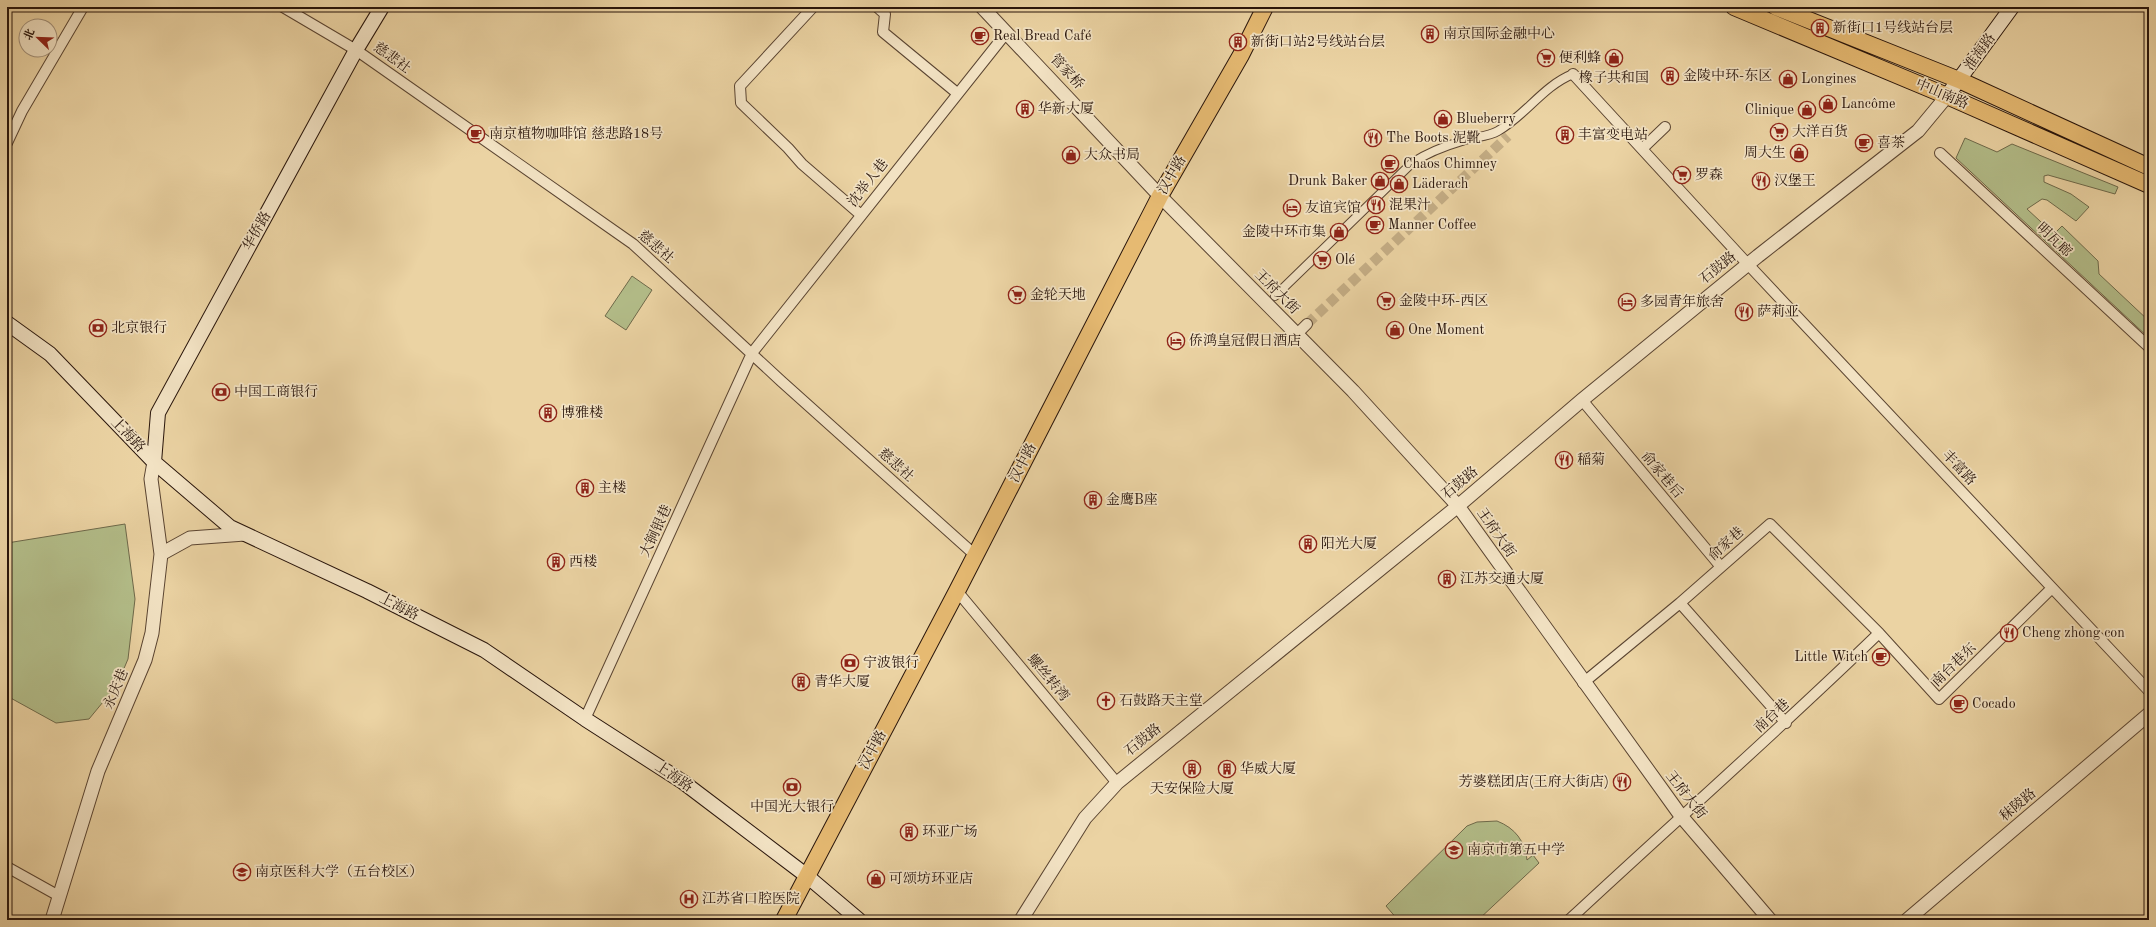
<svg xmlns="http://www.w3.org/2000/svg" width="2156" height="927" font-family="'Old Standard TT','Noto Serif SC',serif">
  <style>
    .green { fill: #b3bd89; stroke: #6e694a }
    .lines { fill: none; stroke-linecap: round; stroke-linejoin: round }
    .minor-tunnel { stroke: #c4ad85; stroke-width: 10; stroke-dasharray: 10 5; stroke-linecap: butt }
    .pedestrian-casing { stroke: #5a4431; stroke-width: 10 }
    .minor-casing { stroke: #5a4431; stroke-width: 12 }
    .tertiary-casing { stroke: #5a4431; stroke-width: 15 }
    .secondary-casing { stroke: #29150b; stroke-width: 16 }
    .primary-casing { stroke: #29150b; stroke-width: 18 }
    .pedestrian { stroke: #f2e2c3; stroke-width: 8 }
    .minor { stroke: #f2e2c3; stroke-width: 10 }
    .tertiary { stroke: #f2e2c3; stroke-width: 13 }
    .secondary { stroke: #f2e2c3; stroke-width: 14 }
    .primary { stroke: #e6ba72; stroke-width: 16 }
    .labels { text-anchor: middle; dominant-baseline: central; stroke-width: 3.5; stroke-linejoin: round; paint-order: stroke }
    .poi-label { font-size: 14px; fill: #29150b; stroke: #f2e2c3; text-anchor: start }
    .street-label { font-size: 14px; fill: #29150b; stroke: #f2e2c3 }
  </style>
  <rect width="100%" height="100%" fill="#ebd3a3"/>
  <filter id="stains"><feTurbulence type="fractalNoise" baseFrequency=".005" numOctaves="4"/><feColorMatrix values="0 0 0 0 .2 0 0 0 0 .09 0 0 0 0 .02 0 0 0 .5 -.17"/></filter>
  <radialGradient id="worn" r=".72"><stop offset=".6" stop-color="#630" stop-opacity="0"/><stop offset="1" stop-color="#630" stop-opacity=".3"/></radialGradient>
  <path class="green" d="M1965 138 1997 152 2012 144 2118 187 2115 194 2048 175 2044 176V182L2071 194 2089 207 2076 221 2047 200 2042 199 2027 209 2054 234 2062 226 2098 261 2099 274 2149 321V338L1956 158Z
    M632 276 652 290 626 330 605 316Z
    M125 524 135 599 128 659 117 685 89 719 56 723 7 696V543Z
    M1497 821C1515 828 1525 841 1527 860L1533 855 1539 863 1478 920H1398L1386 906 1467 826 1477 822Z"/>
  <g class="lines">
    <path class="minor-tunnel" d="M1307 324 1508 136"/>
    <defs>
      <path id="pedestrian" d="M1275 296 1412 163C1427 153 1445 146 1462 141 1473 137 1488 137 1498 131 1526 115 1543 86 1573 74"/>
      <path id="minor" d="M283 7 356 50 633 244 781 381 975 555
        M813 7 740 86 741 103 788 148 802 164 861 215
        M877 7 885 14 883 32 957 93
        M1573 74 1743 259 2149 691
        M7 143 22 111 83 7
        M1642 149 1665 127
        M1940 153 2149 347
        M1297 334 1307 324
        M1582 400 1721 567
        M957 591 1117 783
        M1680 603 1786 723
        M1583 683 1680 603 1770 524 1879 633 1939 699 2052 588
        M585 719 752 353 1007 32
        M7 867 59 896
        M1569 920C1672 824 1778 731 1879 633"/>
      <path id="tertiary" d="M982 7 1160 196 1353 391 1458 506 1681 816 1770 920
        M161 554 190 538 245 534
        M52 920 98 771 145 660 152 633 161 554 151 479 154 462
        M1021 920 1085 818 1117 783 1458 506 1582 400 1758 256 1918 131 1947 96
        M1907 920 2149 714"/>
      <path id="secondary" d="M1947 96 2012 7
        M7 323 50 354 154 462 230 527 367 591 484 650 585 719 683 782 807 876 859 920
        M154 462 158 413 356 50 382 7"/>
      <path id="primary" d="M1734 7 1947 96 2149 185
        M1776 7 1959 80 2149 167
        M784 920 957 591 1160 196 1241 55 1265 7"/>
    </defs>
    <use href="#pedestrian" class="pedestrian-casing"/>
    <use href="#minor" class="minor-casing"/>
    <use href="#tertiary" class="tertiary-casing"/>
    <use href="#secondary" class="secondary-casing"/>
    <use href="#primary" class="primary-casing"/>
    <use href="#pedestrian" class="pedestrian"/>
    <use href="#minor" class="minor"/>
    <use href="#tertiary" class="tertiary"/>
    <use href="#secondary" class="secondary"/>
    <use href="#primary" class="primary"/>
  </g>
  <defs>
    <symbol id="building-ring" viewBox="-11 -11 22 22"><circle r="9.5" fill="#f2e2c3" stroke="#8f2418" stroke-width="1.5"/><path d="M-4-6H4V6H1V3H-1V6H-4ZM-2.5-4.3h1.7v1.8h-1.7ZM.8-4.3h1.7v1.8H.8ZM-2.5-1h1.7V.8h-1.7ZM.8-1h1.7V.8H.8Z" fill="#8f2418"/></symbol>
    <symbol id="cafe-ring" viewBox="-11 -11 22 22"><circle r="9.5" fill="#f2e2c3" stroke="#8f2418" stroke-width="1.5"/><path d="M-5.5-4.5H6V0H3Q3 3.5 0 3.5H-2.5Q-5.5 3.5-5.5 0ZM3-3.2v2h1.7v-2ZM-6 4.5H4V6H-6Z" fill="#8f2418"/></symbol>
    <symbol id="supermarket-ring" viewBox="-11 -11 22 22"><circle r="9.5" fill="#f2e2c3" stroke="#8f2418" stroke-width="1.5"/><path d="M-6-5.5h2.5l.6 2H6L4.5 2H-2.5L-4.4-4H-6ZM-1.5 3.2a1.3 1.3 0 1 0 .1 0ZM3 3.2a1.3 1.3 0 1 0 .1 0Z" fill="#8f2418"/></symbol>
    <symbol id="shop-ring" viewBox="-11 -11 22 22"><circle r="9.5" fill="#f2e2c3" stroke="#8f2418" stroke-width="1.5"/><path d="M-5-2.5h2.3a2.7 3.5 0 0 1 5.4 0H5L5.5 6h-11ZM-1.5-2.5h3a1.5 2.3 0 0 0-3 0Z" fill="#8f2418"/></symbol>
    <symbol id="restaurant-ring" viewBox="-11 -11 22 22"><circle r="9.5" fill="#f2e2c3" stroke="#8f2418" stroke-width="1.5"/><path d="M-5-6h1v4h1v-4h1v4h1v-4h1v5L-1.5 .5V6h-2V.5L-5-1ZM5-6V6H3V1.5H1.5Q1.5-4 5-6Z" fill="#8f2418"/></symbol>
    <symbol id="hotel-ring" viewBox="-11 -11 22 22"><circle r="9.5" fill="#f2e2c3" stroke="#8f2418" stroke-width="1.5"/><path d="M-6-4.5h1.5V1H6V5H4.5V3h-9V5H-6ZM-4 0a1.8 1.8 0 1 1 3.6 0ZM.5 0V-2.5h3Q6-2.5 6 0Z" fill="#8f2418"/></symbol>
    <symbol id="bank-ring" viewBox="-11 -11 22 22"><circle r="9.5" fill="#f2e2c3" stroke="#8f2418" stroke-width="1.5"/><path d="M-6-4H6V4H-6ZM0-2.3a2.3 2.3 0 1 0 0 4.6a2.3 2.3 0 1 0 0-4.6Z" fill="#8f2418"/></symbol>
    <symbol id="church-ring" viewBox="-11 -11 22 22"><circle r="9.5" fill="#f2e2c3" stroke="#8f2418" stroke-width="1.5"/><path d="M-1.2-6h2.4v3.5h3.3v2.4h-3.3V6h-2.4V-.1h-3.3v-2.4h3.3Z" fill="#8f2418"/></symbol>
    <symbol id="school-ring" viewBox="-11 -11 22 22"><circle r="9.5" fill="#f2e2c3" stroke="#8f2418" stroke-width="1.5"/><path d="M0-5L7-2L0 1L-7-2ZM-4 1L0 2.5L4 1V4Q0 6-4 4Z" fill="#8f2418"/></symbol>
    <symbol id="university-ring" viewBox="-11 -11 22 22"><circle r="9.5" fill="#f2e2c3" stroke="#8f2418" stroke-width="1.5"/><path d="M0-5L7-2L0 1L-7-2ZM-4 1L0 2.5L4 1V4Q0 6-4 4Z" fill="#8f2418"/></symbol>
    <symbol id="hospital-ring" viewBox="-11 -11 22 22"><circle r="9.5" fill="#f2e2c3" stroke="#8f2418" stroke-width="1.5"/><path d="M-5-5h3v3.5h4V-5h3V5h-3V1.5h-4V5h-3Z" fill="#8f2418"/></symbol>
  </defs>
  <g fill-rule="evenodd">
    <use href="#building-ring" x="1810" y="18" width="20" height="20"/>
    <use href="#building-ring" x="1420" y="24" width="20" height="20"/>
    <use href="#cafe-ring" x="970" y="26" width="20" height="20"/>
    <use href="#building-ring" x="1228" y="32" width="20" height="20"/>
    <use href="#supermarket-ring" x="1536" y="48" width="20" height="20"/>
    <use href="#shop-ring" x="1604" y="48" width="20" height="20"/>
    <use href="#building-ring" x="1660" y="66" width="20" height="20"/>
    <use href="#shop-ring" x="1778" y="69" width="20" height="20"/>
    <use href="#shop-ring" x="1818" y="94" width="20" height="20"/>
    <use href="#building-ring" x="1015" y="99" width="20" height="20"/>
    <use href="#shop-ring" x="1797" y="100" width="20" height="20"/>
    <use href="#shop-ring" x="1433" y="109" width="20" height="20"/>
    <use href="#supermarket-ring" x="1769" y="122" width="20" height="20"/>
    <use href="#cafe-ring" x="466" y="124" width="20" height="20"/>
    <use href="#building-ring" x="1555" y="125" width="20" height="20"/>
    <use href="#restaurant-ring" x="1363" y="128" width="20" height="20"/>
    <use href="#cafe-ring" x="1854" y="133" width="20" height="20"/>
    <use href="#shop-ring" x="1789" y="143" width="20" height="20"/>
    <use href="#shop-ring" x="1061" y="145" width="20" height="20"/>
    <use href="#cafe-ring" x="1380" y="154" width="20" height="20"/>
    <use href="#supermarket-ring" x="1672" y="165" width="20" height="20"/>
    <use href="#shop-ring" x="1370" y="171" width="20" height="20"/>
    <use href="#restaurant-ring" x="1751" y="171" width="20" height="20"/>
    <use href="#shop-ring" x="1389" y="174" width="20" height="20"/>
    <use href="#restaurant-ring" x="1366" y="195" width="20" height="20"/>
    <use href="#hotel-ring" x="1282" y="198" width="20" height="20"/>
    <use href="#cafe-ring" x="1365" y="215" width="20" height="20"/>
    <use href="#shop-ring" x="1329" y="222" width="20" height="20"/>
    <use href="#supermarket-ring" x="1312" y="250" width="20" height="20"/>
    <use href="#supermarket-ring" x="1007" y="285" width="20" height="20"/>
    <use href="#supermarket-ring" x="1376" y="291" width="20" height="20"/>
    <use href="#hotel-ring" x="1617" y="292" width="20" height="20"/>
    <use href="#restaurant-ring" x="1734" y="302" width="20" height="20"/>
    <use href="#bank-ring" x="88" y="318" width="20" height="20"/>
    <use href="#shop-ring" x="1385" y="320" width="20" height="20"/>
    <use href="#hotel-ring" x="1166" y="331" width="20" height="20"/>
    <use href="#bank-ring" x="211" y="382" width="20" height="20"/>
    <use href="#building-ring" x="538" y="403" width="20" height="20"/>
    <use href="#restaurant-ring" x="1554" y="450" width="20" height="20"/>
    <use href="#building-ring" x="575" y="478" width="20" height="20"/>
    <use href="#building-ring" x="1083" y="490" width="20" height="20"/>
    <use href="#building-ring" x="1298" y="534" width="20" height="20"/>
    <use href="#building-ring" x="546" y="552" width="20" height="20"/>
    <use href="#building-ring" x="1437" y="569" width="20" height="20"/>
    <use href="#restaurant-ring" x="1999" y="623" width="20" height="20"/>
    <use href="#cafe-ring" x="1871" y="647" width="20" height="20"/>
    <use href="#bank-ring" x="840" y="653" width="20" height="20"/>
    <use href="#building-ring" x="791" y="672" width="20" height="20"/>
    <use href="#church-ring" x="1096" y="691" width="20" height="20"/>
    <use href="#cafe-ring" x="1949" y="694" width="20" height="20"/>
    <use href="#building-ring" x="1182" y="759" width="20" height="20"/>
    <use href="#building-ring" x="1217" y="759" width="20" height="20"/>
    <use href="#restaurant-ring" x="1612" y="772" width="20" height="20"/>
    <use href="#bank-ring" x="782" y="777" width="20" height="20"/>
    <use href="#building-ring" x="899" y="822" width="20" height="20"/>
    <use href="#school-ring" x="1444" y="840" width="20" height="20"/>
    <use href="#university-ring" x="232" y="862" width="20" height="20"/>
    <use href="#shop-ring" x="866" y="869" width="20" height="20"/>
    <use href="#hospital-ring" x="679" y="889" width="20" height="20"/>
  </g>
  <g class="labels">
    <g class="poi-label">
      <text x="1833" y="28">新街口1号线站台层</text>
      <text x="1443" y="34">南京国际金融中心</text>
      <text x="993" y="36">Real Bread Café</text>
      <text x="1251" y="42">新街口站2号线站台层</text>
      <text x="1559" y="58">便利蜂</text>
      <text x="1683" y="76">金陵中环-东区</text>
      <text x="1614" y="78" text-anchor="middle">橡子共和国</text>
      <text x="1801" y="79">Longines</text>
      <text x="1841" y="104">Lancôme</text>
      <text x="1038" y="109">华新大厦</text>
      <text x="1794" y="110" text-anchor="end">Clinique</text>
      <text x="1456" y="119">Blueberry</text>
      <text x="1792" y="132">大洋百货</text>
      <text x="489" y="134">南京植物咖啡馆 慈悲路18号</text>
      <text x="1578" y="135">丰富变电站</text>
      <text x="1386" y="138">The Boots 泥靴</text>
      <text x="1877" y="143">喜茶</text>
      <text x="1786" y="153" text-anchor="end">周大生</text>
      <text x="1084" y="155">大众书局</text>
      <text x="1403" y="164">Chaos Chimney</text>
      <text x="1695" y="175">罗森</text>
      <text x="1367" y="181" text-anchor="end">Drunk Baker</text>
      <text x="1774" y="181">汉堡王</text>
      <text x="1412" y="184">Läderach</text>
      <text x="1389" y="205">混果汁</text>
      <text x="1305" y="208">友谊宾馆</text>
      <text x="1388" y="225">Manner Coffee</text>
      <text x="1326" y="232" text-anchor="end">金陵中环市集</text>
      <text x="1335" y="260">Olé</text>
      <text x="1030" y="295">金轮天地</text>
      <text x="1399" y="301">金陵中环-西区</text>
      <text x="1640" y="302">多园青年旅舍</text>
      <text x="1757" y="312">萨莉亚</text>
      <text x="111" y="328">北京银行</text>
      <text x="1408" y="330">One Moment</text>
      <text x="1189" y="341">侨鸿皇冠假日酒店</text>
      <text x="234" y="392">中国工商银行</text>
      <text x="561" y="413">博雅楼</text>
      <text x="1577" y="460">稲菊</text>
      <text x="598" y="488">主楼</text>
      <text x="1106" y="500">金鹰B座</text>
      <text x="1321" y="544">阳光大厦</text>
      <text x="569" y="562">西楼</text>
      <text x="1460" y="579">江苏交通大厦</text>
      <text x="2022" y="633">Cheng zhong con</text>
      <text x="1868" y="657" text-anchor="end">Little Witch</text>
      <text x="863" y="663">宁波银行</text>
      <text x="814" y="682">青华大厦</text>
      <text x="1119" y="701">石鼓路天主堂</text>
      <text x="1972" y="704">Cocado</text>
      <text x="1240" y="769">华威大厦</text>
      <text x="1609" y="782" text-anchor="end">芳婆糕团店(王府大街店)</text>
      <text x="1192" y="789" text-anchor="middle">天安保险大厦</text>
      <text x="792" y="807" text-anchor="middle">中国光大银行</text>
      <text x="922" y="832">环亚广场</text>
      <text x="1467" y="850">南京市第五中学</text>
      <text x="255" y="872">南京医科大学（五台校区）</text>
      <text x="889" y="879">可颂坊环亚店</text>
      <text x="702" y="899">江苏省口腔医院</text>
    </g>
    <g class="street-label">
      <text transform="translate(1980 52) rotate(-54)">淮海路</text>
      <text transform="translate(392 58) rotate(36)">慈悲社</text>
      <text transform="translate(1067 72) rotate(47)">管家桥</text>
      <text transform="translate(1942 94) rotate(23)">中山南路</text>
      <text transform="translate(1172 175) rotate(-60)">汉中路</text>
      <text transform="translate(868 183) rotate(-52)">沈举人巷</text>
      <text transform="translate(257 231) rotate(-61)">华侨路</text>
      <text transform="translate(2054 240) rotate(43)">明瓦廊</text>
      <text transform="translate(656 247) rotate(41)">慈悲社</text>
      <text transform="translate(1718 268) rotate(-39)">石鼓路</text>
      <text transform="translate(1277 292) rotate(45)">王府大街</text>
      <text transform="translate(128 435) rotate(46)">上海路</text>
      <text transform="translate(1023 463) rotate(-63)">汉中路</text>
      <text transform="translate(896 465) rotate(42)">慈悲社</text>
      <text transform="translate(1959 468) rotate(47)">丰富路</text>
      <text transform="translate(1662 475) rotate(50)">俞家巷后</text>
      <text transform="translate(1460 483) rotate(-40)">石鼓路</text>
      <text transform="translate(656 531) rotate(-65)">大锏银巷</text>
      <text transform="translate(1496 533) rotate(55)">王府大街</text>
      <text transform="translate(1726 544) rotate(-42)">俞家巷</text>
      <text transform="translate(399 607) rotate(27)">上海路</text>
      <text transform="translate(1954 665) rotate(-44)">南台巷东</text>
      <text transform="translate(1048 678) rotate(50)">螺丝转湾</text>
      <text transform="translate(116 689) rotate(-67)">永庆巷</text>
      <text transform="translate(1772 716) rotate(-43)">南台巷</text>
      <text transform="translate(1143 740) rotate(-39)">石鼓路</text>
      <text transform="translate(873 750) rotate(-62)">汉中路</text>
      <text transform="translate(674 777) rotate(34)">上海路</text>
      <text transform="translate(1686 795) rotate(52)">王府大街</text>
      <text transform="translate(2018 805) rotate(-40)">秣陵路</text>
    </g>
  </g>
  <rect width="2156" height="927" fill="none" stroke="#ebd3a3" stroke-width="24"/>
  <rect x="8" y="8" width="2140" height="911" fill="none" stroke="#29150b" stroke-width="2"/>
  <rect x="12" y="12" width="2132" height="903" fill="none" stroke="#29150b"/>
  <g transform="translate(38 38) rotate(293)"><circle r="19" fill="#f2e2c3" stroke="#a29079"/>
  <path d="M0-3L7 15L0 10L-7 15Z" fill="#8f2418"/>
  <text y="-6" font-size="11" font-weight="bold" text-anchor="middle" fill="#29150b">北</text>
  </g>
  <rect width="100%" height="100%" filter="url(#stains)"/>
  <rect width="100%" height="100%" fill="url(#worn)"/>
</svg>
